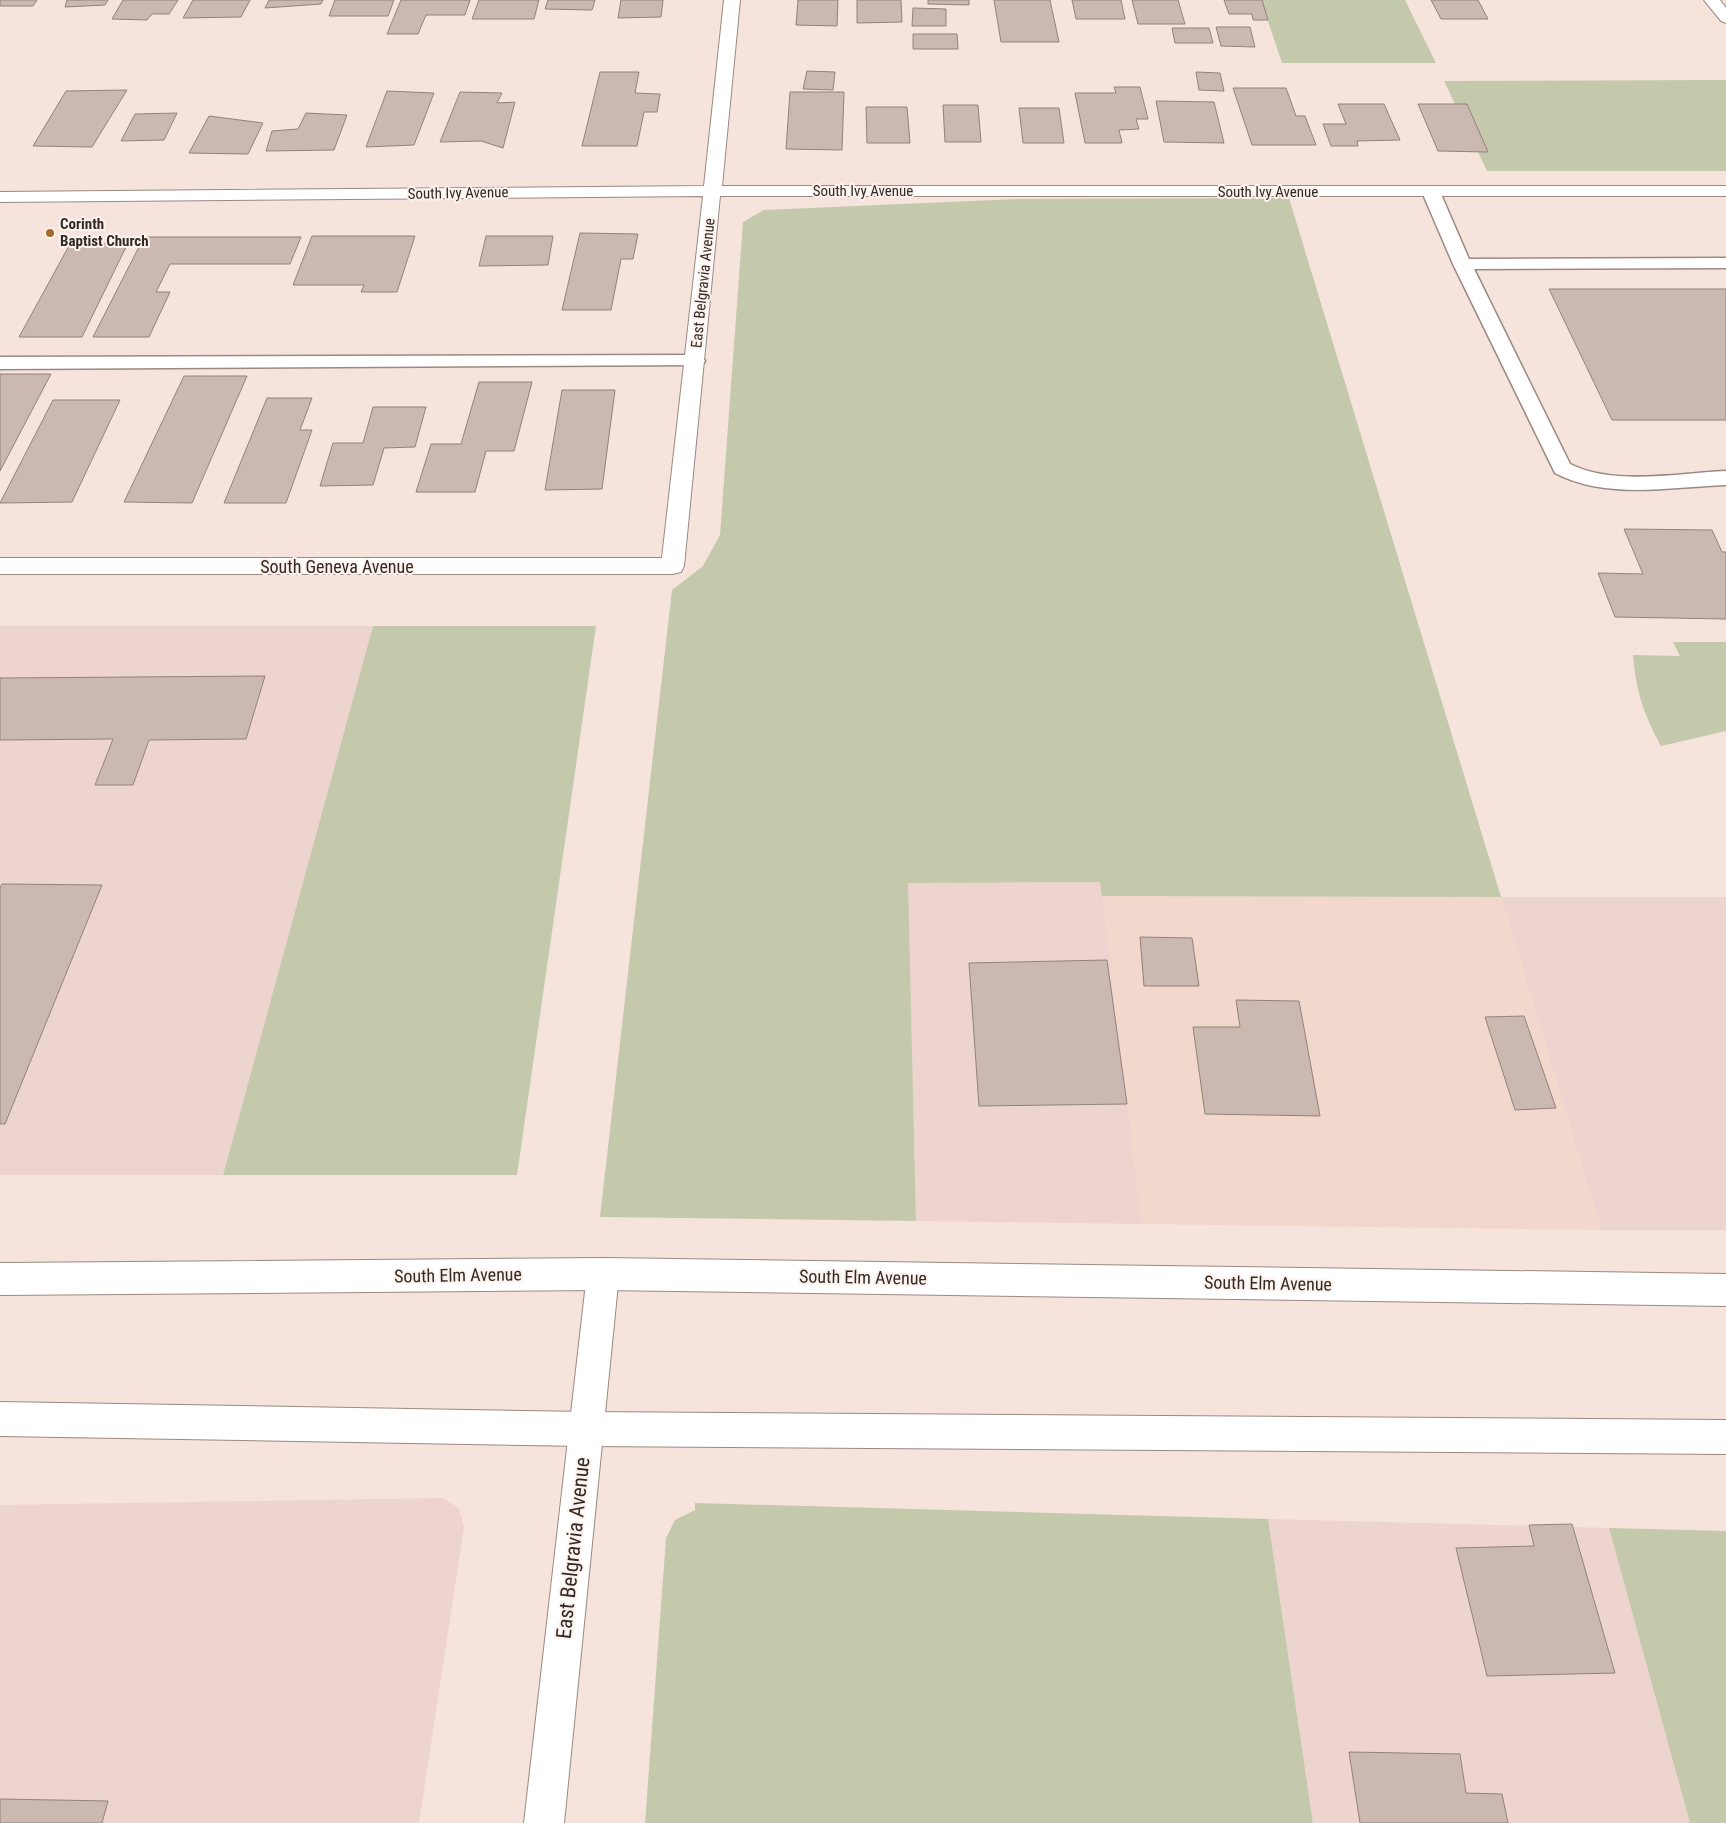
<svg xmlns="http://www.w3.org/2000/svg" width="1726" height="1823" font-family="'Roboto Condensed',sans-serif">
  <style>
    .commercial { fill: #edd4ce }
    .built { fill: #f2d7cc }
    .green { fill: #c4c9ac }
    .building { fill: #cbb8b1; stroke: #93827b }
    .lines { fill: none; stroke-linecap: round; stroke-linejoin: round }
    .lane-casing { stroke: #9b8982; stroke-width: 3 }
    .street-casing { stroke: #9b8982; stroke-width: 2 }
    .secondary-casing { stroke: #9b8982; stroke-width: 2 }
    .lane { fill: #fff; fill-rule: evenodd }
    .street { fill: #fff; fill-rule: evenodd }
    .secondary { fill: #fff; fill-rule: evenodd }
    .poi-dot { fill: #a76a2e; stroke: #fef2ed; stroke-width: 2 }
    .labels { text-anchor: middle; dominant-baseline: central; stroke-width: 4; stroke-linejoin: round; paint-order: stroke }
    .far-street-label { font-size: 15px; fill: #312a27; stroke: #fef2ed }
    .far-poi-label { font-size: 15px; font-weight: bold; fill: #312a27; stroke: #fef2ed; text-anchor: start }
    .street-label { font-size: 18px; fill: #312a27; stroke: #fef2ed }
    .near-street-label { font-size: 21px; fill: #312a27; stroke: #fef2ed }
  </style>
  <rect width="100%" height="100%" fill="#f6e3db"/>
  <path class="commercial" d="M0 626H373L223 1175H0Z
    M1101 882 1142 1224 916 1221 907 883Z
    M1501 897H1726V1230H1601Z
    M442 1498 459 1508 464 1527 419 1823H0V1505Z
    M1268 1519 1609 1528 1690 1823H1313Z"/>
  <path class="built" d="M1102 896 1501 897 1601 1230 1142 1224Z"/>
  <path class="green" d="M1261 0H1405L1436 63H1282Z
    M1726 80V171H1487L1444 81Z
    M1289 198 1501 897 1102 896 1100 882 908 883 916 1221 600 1217 672 590 703 566 720 535 743 222 764 210 1017 199Z
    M373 626H596L517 1175H223Z
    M1673 642H1726V731L1661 746C1644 714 1636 692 1633 655L1680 656Z
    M695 1503 1268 1519 1313 1823H645L666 1538 675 1520 695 1510Z
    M1609 1528 1726 1531V1823H1690Z"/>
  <path class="building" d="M0 0H37L33 6H0Z
    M67 0H108L105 5 65 7Z
    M123 0H178L169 14H152L147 20 112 19Z
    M193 0H250L241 17 183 18Z
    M269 0H323L321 4 265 8Z
    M335 0H394L388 16H329Z
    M401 0H470L465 15H426L418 34H387Z
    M479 0H539L534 19H472Z
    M548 0H595L592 10 545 9Z
    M621 0H663L661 17 618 18Z
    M798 0H838L837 26 796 25Z
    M857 0H901L902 22 857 23Z
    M928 0H969V5L928 4Z
    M994 0H1050L1059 42H1001Z
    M1072 0H1121L1125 19H1076Z
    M1132 0H1178L1185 24H1138Z
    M1224 0H1262L1268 20H1253L1252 14H1229Z
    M1431 0H1478L1488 19H1441Z
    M913 8 946 9V26H912Z
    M1216 27H1250L1255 47 1221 46Z
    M1172 28H1209L1213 43H1175Z
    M913 34H957L958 49H913Z
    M807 71 835 72 833 90 803 89Z
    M600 72H639L635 93 660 94 657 112H644L637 146H582Z
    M1196 72 1220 73 1224 91 1199 90Z
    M1114 87H1140L1148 119H1136L1139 129 1119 130 1122 143H1085L1075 93H1116Z
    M1233 88H1286L1296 116H1305L1316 145H1252Z
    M127 90 92 147 33 146 66 91Z
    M387 91 434 93 414 145 366 147Z
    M460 92 502 93 497 103 515 102 503 148 481 141 440 142Z
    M790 92H844L842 150 786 149Z
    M1156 101 1214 102 1224 143 1164 142Z
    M1338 104H1384L1400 140 1357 141 1358 146H1331L1323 124H1346Z
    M1418 104H1467L1488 152 1438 151Z
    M943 105H978L981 142H945Z
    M866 107H907L910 143H867Z
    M1019 108H1059L1064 143H1023Z
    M177 113 164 140 121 141 135 114Z
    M306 113 347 115 334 150 266 151 272 131 298 129Z
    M209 116 263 123 248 154 189 153Z
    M580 233 638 234 633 259H621L611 310H562Z
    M312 236H415L397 292H361L364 285H293Z
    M486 236H553L548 265 479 266Z
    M144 237H301L290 264H170L156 292H170L149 337H93Z
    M128 243 82 337H19L70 244Z
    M1549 289H1726V420H1612Z
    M0 374H51L0 471Z
    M184 376H247L192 503 124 502Z
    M479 382H532L514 451H486L475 492H416L431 444H461Z
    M562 390H615L602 489 545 490Z
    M267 398H312L300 430H312L286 503H224Z
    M53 400H120L72 502 0 503Z
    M373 407H426L415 447 384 448 373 485 320 486 333 443H363Z
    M1624 529 1712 530 1722 552H1726V619L1615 617 1598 573 1643 574Z
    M265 676 246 739 149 740 133 785H95L113 739 0 740V678Z
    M2 884 102 885 5 1124H0V888Z
    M1140 937 1192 938 1199 986H1144Z
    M1107 960 1127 1104 979 1106 969 963Z
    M1236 1000 1299 1001 1320 1116 1205 1114 1193 1027H1240Z
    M1524 1016 1556 1108 1515 1110 1485 1017Z
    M1572 1524 1615 1673 1487 1676 1456 1548 1534 1546 1529 1525Z
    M1349 1752 1460 1754 1466 1793 1502 1794 1508 1823H1360Z
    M0 1799 108 1801 102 1823H0Z"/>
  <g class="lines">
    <defs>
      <path id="lane" d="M1431 187 1437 188 1440 192 1469 259 1726 258V268L1474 269 1570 464C1613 486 1679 473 1726 471V485C1670 487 1606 500 1555 473L1453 264 1422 192 1425 188Z
        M695 355 702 357 705 361 702 365 0 369V357Z"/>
      <path id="street" d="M724 0H740L722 186H1726V196H720L684 566 681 572 673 574H0V558H662L703 196 0 202V192L704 186Z
        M1704 0H1720L1726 8V23L1721 21Z
        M603 1258 614 1263 619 1274 564 1823H524L587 1274 592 1263Z"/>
      <path id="secondary" d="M603 1258 1726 1274V1306L603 1290 0 1295V1263Z
        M0 1402 586 1412 1726 1420V1454L586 1446 0 1436Z"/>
    </defs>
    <use href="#lane" class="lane-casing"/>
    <use href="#street" class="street-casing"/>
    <use href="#secondary" class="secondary-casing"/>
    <use href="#lane" class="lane"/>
    <use href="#street" class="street"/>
    <use href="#secondary" class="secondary"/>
  </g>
  <circle class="poi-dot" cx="50" cy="233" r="5"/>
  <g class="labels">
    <g class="far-street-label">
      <text x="863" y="191">South Ivy Avenue</text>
      <text x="1268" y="192">South Ivy Avenue</text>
      <text transform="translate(458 193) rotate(-1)">South Ivy Avenue</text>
      <text transform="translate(703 283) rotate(-84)">East Belgravia Avenue</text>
    </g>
    <g class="far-poi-label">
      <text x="60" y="224">Corinth<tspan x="60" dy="17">Baptist Church</tspan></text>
    </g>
    <g class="street-label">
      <text x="337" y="566">South Geneva Avenue</text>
      <text transform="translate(458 1275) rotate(-1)">South Elm Avenue</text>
      <text transform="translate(863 1277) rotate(1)">South Elm Avenue</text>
      <text transform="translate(1268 1283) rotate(1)">South Elm Avenue</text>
    </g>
    <g class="near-street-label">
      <text transform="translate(573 1548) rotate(-84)">East Belgravia Avenue</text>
    </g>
  </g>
</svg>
